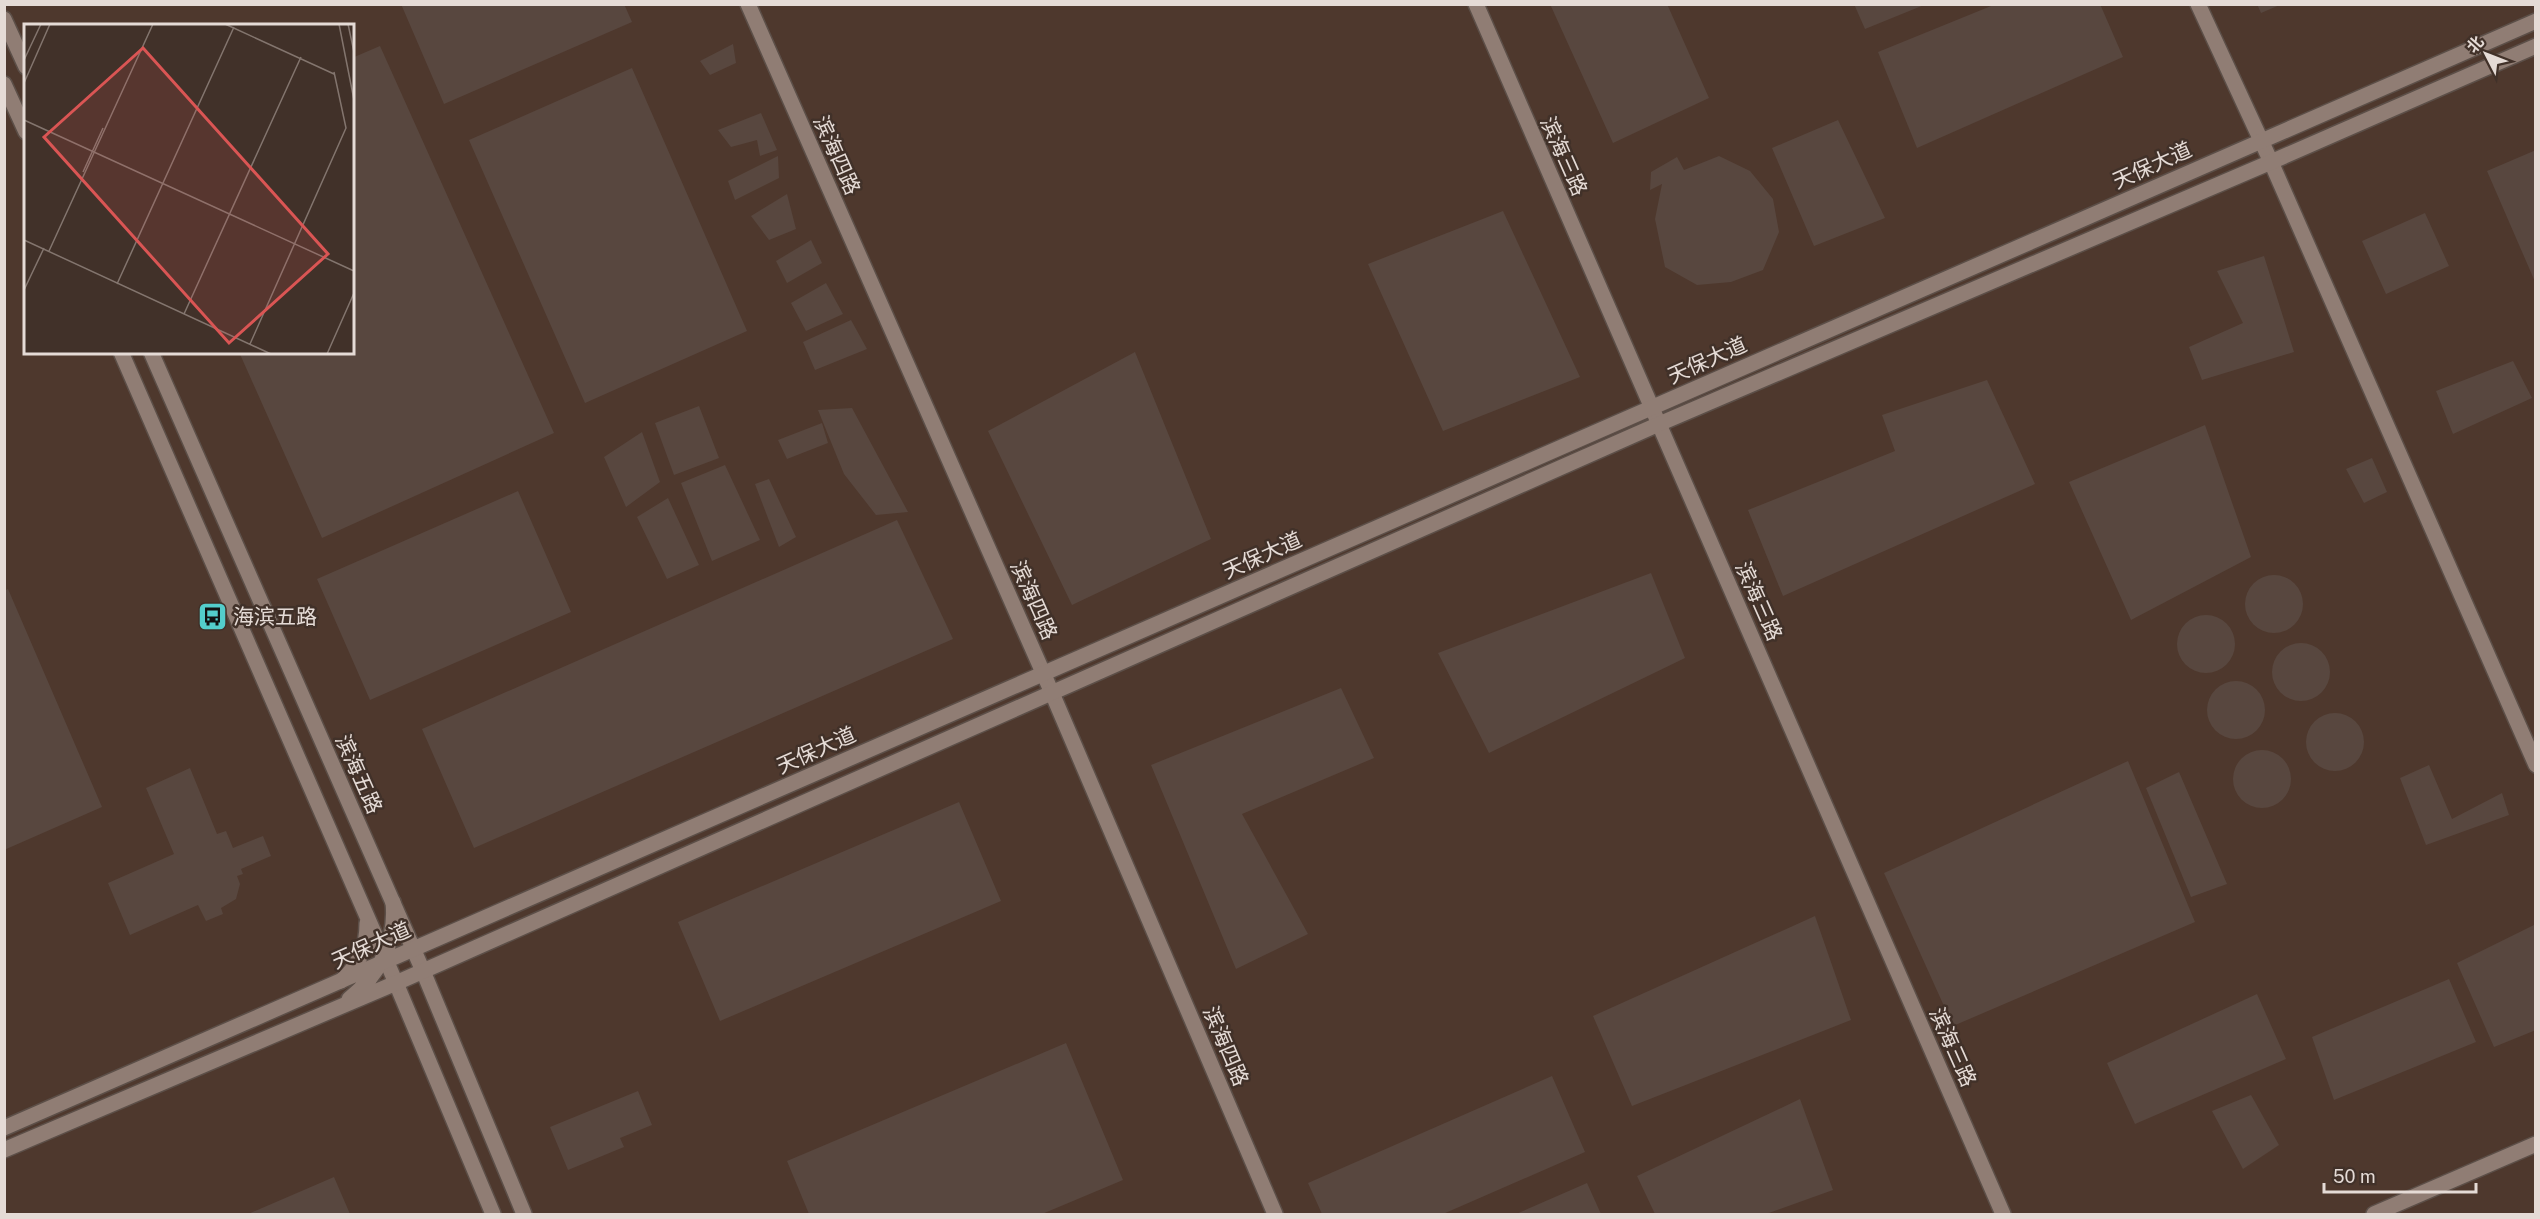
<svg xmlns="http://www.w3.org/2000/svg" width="2540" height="1219" font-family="'Public Sans','Noto Sans SC',sans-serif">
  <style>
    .built { fill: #4e382d; fill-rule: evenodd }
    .building { fill: #58473f }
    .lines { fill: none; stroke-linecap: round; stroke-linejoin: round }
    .tertiary-casing { stroke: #5c4f48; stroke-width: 18 }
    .secondary-casing { stroke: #5c4f48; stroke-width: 18 }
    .tertiary { stroke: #907d74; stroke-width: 15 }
    .secondary { stroke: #907d74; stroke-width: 15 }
    .labels { text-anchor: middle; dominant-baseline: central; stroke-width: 5; stroke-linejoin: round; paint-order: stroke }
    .street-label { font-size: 21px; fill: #e5dbd6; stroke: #413129 }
    .poi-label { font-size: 21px; fill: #e5dbd6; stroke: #413129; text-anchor: start }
    .inset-road { fill: none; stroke: #83756e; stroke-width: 1.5 }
    .view { fill: #da5554; fill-opacity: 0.15; stroke: #da5554; stroke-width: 3 }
    .inset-edge { fill: none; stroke: #e5dbd6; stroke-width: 3 }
  </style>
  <rect width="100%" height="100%" fill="#413129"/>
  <path class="built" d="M5 5H2535V1214H5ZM26 26H352V352H26Z"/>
  <path class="building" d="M401 4H624L632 22 444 104Z
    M1550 4H1667L1709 98 1613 143Z
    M1854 4H1924V5L1865 29Z
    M1996 4H2100L2123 57 1917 148 1878 52Z
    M2257 4H2282L2261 13Z
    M733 44 736 63 710 75 700 61Z
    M380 46 554 433 322 538 239 352H352V58Z
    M632 68 747 331 585 403 469 140Z
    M761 113 777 150 760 156 757 140 731 147 718 130Z
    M1838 120 1885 218 1814 246 1772 148Z
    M2536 150V284L2487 171Z
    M778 156 779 178 735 200 728 181Z
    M1719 156 1750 171 1773 199 1779 232 1763 270 1731 282 1697 285 1665 267 1655 219 1662 184 1650 190 1651 172 1677 157 1684 170Z
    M787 194 796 229 769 240 751 216Z
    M1503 211 1580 377 1443 431 1368 264Z
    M2425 213 2449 266 2386 294 2362 241Z
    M811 240 822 263 787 283 776 261Z
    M2264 256 2294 352 2202 380 2189 347 2243 323 2217 271Z
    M826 283 843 314 806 331 791 303Z
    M851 320 867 349 815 370 803 342Z
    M1135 352 1211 539 1072 605 988 431Z
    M2513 361 2532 398 2453 434 2436 391Z
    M1987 380 2035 484 1783 596 1748 510 1895 451 1882 415Z
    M699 406 719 458 674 475 655 423Z
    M852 408 908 512 876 515 844 474 818 410Z
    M822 423 828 443 787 459 778 440Z
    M2205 425 2251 557 2131 620 2069 482Z
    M642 432 660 482 626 507 604 457Z
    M2372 458 2387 492 2364 503 2346 469Z
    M725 465 760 540 712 561 681 483Z
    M769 479 796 537 779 547 755 484Z
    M518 491 571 612 370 700 317 579Z
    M668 498 699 565 667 579 637 517Z
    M897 520 953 639 474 848 422 729Z
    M1651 573 1685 658 1489 753 1438 653Z
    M2245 604a29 29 0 1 1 58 0a29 29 0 1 1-58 0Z
    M8 589 102 807 4 850V591Z
    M2177 644a29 29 0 1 1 58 0a29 29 0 1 1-58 0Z
    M2272 672a29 29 0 1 1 58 0a29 29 0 1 1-58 0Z
    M2207 710a29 29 0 1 1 58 0a29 29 0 1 1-58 0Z
    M1341 688 1374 758 1242 814 1308 934 1236 969 1151 765Z
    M2306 742a29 29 0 1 1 58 0a29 29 0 1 1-58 0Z
    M2233 779a29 29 0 1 1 58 0a29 29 0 1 1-58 0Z
    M2128 761 2195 922 1953 1026 1884 873Z
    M2429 765 2452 819 2502 793 2509 815 2426 845 2400 778Z
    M190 768 217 834 226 831 233 848 263 836 271 856 241 869 243 874 237 876 240 884 236 899 221 908 223 914 206 921 198 905 130 935 108 883 174 854 146 788Z
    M2179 772 2227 884 2191 897 2146 788Z
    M959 802 1001 901 720 1021 678 922Z
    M1815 916 1851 1020 1632 1106 1593 1016Z
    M2536 924V1030L2494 1047 2457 963Z
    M2449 979 2476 1042 2334 1100 2312 1037Z
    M2257 994 2286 1059 2135 1124 2107 1063Z
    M1066 1043 1123 1180 1042 1214H809L787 1161Z
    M1552 1076 1585 1152 1443 1214H1322L1308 1183Z
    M638 1091 652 1125 620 1138 624 1147 568 1170 550 1127Z
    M2251 1095 2279 1145 2243 1169 2212 1111Z
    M1800 1099 1833 1190 1766 1214H1655L1637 1176Z
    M334 1177 350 1214H248Z
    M1587 1183 1601 1214H1516Z"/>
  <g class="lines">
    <defs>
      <path id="tertiary" d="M748 4 1052 693 1275 1214
        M1476 4 2003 1214
        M2198 4 2271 162 2536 765
        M4 19 26 67
        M4 84 26 132
        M121 352 396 983 493 1214
        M151 352 423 971 524 1214
        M341 981C359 965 367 948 367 923
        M2374 1214 2536 1144"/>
      <path id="secondary" d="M349 999C379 975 397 942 393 902
        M4 1128 2536 21
        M4 1150 396 983 1659 424 2271 162 2536 46"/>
    </defs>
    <use href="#tertiary" class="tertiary-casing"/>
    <use href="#secondary" class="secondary-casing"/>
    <use href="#tertiary" class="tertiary"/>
    <use href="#secondary" class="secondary"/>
  </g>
  <defs>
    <symbol id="bus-square" viewBox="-11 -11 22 22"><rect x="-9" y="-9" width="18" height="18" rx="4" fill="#53cdcb" stroke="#413129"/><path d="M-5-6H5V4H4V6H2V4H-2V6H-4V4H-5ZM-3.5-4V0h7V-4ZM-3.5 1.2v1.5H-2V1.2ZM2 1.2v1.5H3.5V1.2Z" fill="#111"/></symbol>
  </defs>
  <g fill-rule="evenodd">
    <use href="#bus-square" x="196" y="600" width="33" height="33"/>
  </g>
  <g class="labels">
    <g class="street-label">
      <text transform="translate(837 155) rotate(66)">滨海四路</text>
      <text transform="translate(1564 156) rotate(66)">滨海三路</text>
      <text transform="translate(2152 165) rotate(-24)">天保大道</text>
      <text transform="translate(1707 360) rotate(-24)">天保大道</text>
      <text transform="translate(1262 555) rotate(-24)">天保大道</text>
      <text transform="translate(1034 600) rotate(66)">滨海四路</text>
      <text transform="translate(1759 601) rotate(66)">滨海三路</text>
      <text transform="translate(816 750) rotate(-24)">天保大道</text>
      <text transform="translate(359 774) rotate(66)">滨海五路</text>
      <text transform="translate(371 945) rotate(-24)">天保大道</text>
      <text transform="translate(1226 1046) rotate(67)">滨海四路</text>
      <text transform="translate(1953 1047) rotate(66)">滨海三路</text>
    </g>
    <g class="poi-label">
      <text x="233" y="616">海滨五路</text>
    </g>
  </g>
  <g transform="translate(24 24)">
    <rect width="330" height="330" fill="#413129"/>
    <path class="inset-road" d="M201 0 310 50M315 0 330 76M324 0 330 28M0 36 17 0M0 59 26 0M0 96 330 247M59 148 79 104M0 216 247 330M25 227 129 0M93 260 210 3M0 266 20 224M160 290 277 33M226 320 322 104 310 48M303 330 330 269"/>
    <path class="view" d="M119 24 304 230 205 319 20 113Z"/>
    <rect width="330" height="330" class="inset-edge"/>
  </g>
  <rect width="2540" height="1219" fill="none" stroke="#e5dbd6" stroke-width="12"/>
  <g transform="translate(2486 54) rotate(312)" stroke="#413129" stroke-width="4.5" paint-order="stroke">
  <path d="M0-4.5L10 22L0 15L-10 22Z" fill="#e5dbd6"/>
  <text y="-9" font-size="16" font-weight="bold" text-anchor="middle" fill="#e5dbd6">北</text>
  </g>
  <path d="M2324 1183v9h152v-9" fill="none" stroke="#e5dbd6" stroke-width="3"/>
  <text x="2333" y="1183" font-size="18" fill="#e5dbd6" stroke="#413129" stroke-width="4.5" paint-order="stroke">50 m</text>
</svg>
